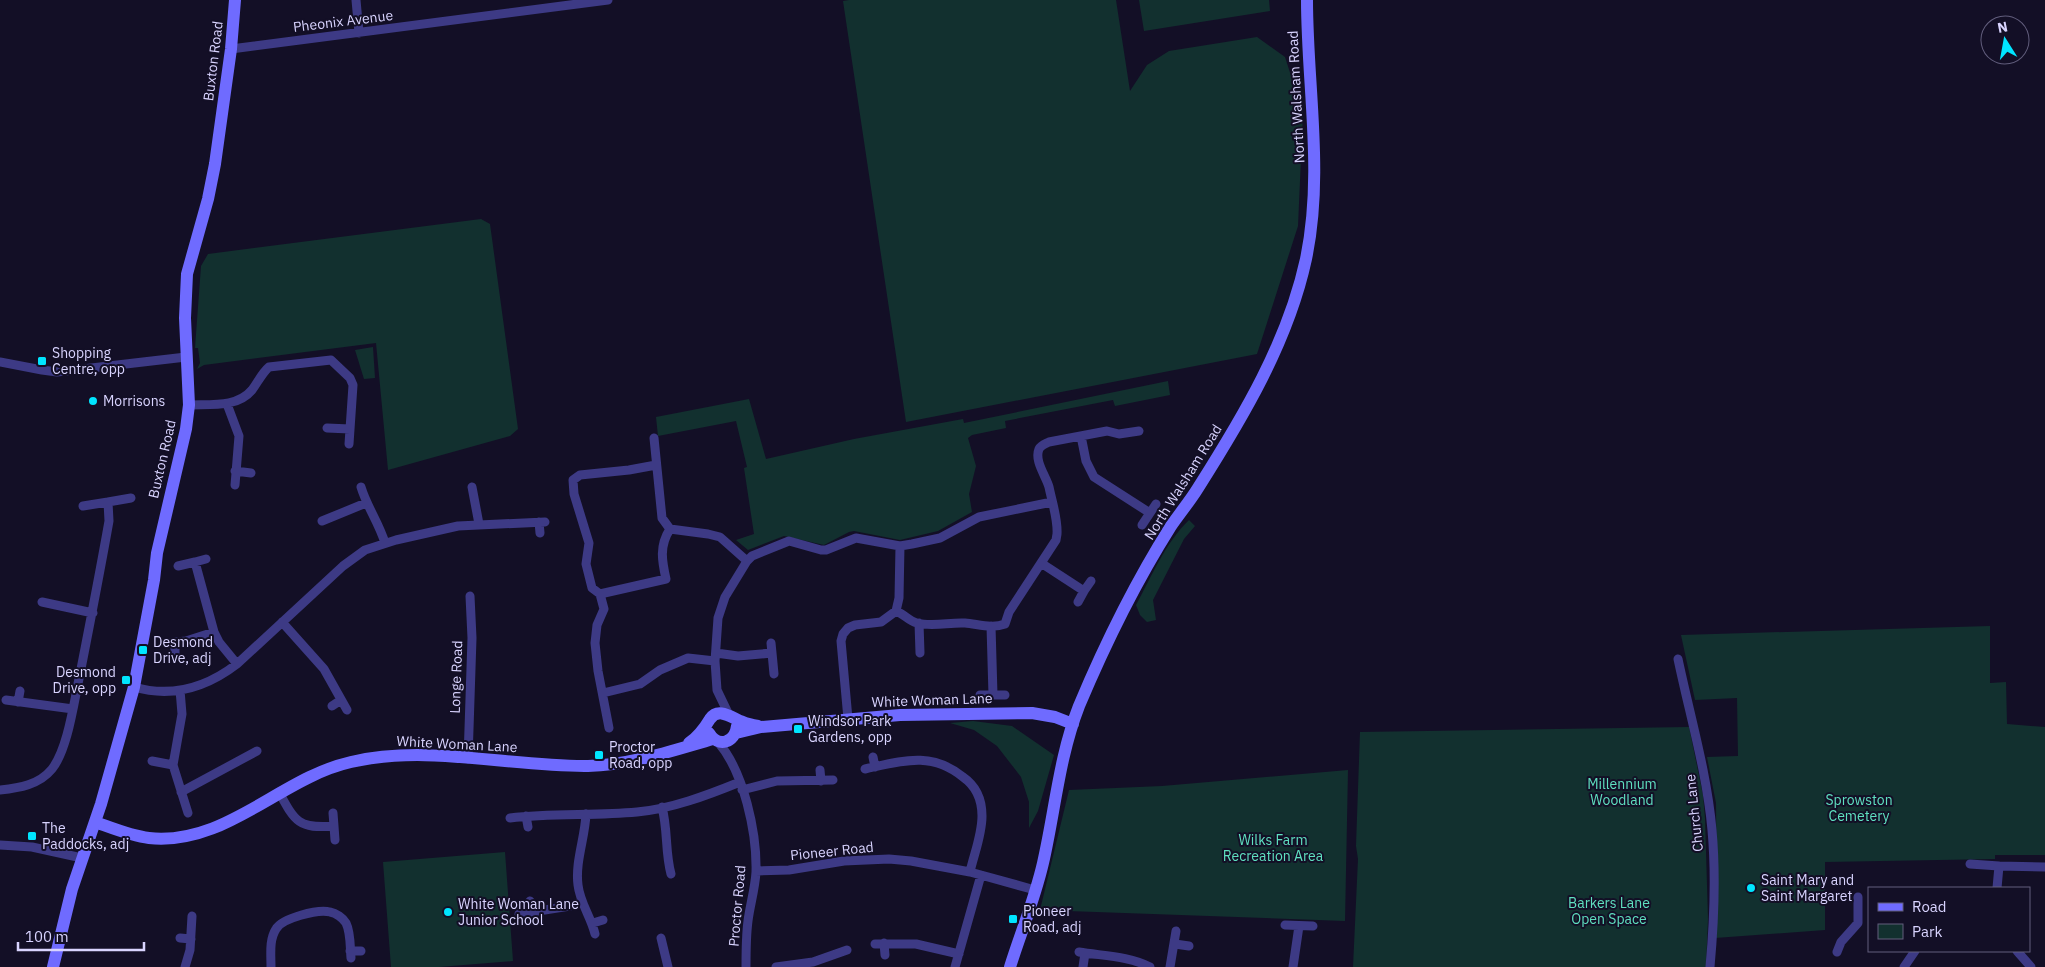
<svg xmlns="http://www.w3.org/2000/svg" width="2045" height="967" font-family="'IBM Plex Sans',sans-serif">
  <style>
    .green { fill: #12302f }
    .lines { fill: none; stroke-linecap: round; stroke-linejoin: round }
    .street { stroke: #3d3a85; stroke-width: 9 }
    .secondary { stroke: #6f6bff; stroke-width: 12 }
    .poi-dot { fill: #00e5ff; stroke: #130f26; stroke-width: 2 }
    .labels { text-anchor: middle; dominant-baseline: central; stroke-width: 4; stroke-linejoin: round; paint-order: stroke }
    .street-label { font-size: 14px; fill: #d9d4ff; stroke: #130f26 }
    .poi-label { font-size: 14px; fill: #d9d4ff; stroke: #130f26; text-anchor: start }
    .park-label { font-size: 14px; fill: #5fe0c0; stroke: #130f26 }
  </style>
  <rect width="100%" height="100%" fill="#130f26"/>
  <path class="green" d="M849 0H1116L1130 91 1147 65 1169 51 1257 37 1285 57 1303 113 1298 226 1257 354 906 422 843 1Z
    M1139 0H1269L1270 11 1144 31Z
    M481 219 490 224 518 429 510 436 388 470 376 343 204 365 197 369 200 363 198 348H195L201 266 208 254Z
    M373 347 375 378 364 379 355 350Z
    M1168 381 1170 395 1115 406 1113 400 1005 421 1006 428 972 435 968 438 976 466 969 494 972 512 938 531 900 540 854 531 849 532 824 545 784 536 748 550 736 540 754 534 744 468 747 467 736 421 658 436 656 417 749 399 766 459 854 439 963 419 964 423Z
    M1189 520 1195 526 1184 539 1153 600 1156 620 1147 622 1140 615 1136 605C1152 576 1165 543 1189 520Z
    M1990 626V683L2006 682 2007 724 2045 727V855H1995V859L1825 862V930L1715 938 1717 934 1716 803 1707 757 1738 756 1737 698 1695 700 1681 635Z
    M973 721 1012 726 1054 755 1038 811 1029 828V802L1021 777 997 746 974 730 950 723Z
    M1689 727 1703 795 1705 818 1708 919 1706 967H1353L1358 859 1356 846 1360 732Z
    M1348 770 1345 921 1040 910 1069 790 1162 786Z
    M505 852 513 961 439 967H391L383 862Z"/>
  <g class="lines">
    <path class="street" d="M356 0 359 33
      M231 49 608 0
      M0 362 42 370 57 372 186 357
      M227 404 239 436 235 485
      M189 405C210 404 237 408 252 390 258 382 262 373 269 367L331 360 350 378 353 385 349 444
      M327 428 350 429
      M1081 436 1086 461 1094 477 1150 513 1156 504
      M654 438 662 518 670 529 708 534 720 537 747 561
      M656 465 629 470 580 475 573 480 574 494 589 543 586 564 592 588 600 594 666 579C662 561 659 546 670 529
      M235 471 251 473
      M361 487C367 507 379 523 385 543
      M472 487 479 524
      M108 502 131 498
      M322 521 366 503
      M539 522 540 533
      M1142 525 1150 513
      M195 562 206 559
      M1041 563 1084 591 1091 581
      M178 566 195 562 214 632 219 642 237 664
      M600 594 604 609 597 625 595 643 598 671 609 728
      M42 602 93 613
      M1078 602 1084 591
      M896 611C904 614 909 621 917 623 933 627 950 622 965 623 978 624 992 629 1005 624L1009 612 1056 540 1057 534C1058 519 1052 502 1049 487 1046 476 1034 461 1039 449 1041 445 1045 444 1049 442L1107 431 1119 434 1139 431
      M282 622 324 669 347 710
      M919 623 920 653
      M991 626 993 695H1005
      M167 643 186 641 214 632
      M175 643V654
      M771 643 772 653
      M716 653 738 656 772 653 774 674
      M1678 659C1690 716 1707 773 1712 830 1716 874 1714 923 1710 967
      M134 687C172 698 207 687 237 664L343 566 365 550 396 540 458 526 545 522
      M180 690 182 714 173 765 188 813
      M603 693 640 684 660 670 688 658 715 661
      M980 695H993
      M6 700 73 709
      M18 702 20 691
      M332 706 341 700
      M729 715 717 690 715 661 718 618 725 597 747 561 752 556 789 541 821 550H826L856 538 900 546 912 544 940 538 979 517 1052 502
      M848 719 841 641 843 634 848 628 855 625 881 622 896 611 899 598 900 546
      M718 742C744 772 757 833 756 872 755 889 750 905 748 921 746 936 746 952 746 967
      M873 757 875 767
      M468 759 472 638 470 596
      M152 761 173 765
      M865 769C902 761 931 751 963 777 976 786 982 800 982 816 982 835 974 854 970 872
      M820 770 821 781
      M0 790C19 788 39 785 52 769 68 749 74 701 80 674 90 623 100 572 109 521L108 502 83 506
      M742 790 777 781 833 780
      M181 792 257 751
      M279 792C295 822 299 829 334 826L333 813
      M662 807C668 830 665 852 671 874
      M586 814C585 838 575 862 578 885 580 903 591 917 595 934
      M526 816 528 827
      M510 818C553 813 594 816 637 812 671 809 708 795 740 782
      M334 826 335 840
      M0 845 32 847 82 858
      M1970 864 1999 866
      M756 871 789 870 844 861 889 859 911 861 970 872 1035 890
      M1997 888 1999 866 2045 867
      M530 901 532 911
      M519 914 570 906 582 902
      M593 923 603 920
      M1285 925 1313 926
      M180 938 191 939
      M661 938 668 967
      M884 943 885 955
      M875 944H916L959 954
      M1175 944 1189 946
      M350 951H361
      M2017 951 2031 967
      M1079 952C1103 956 1129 956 1150 967
      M1837 952 1841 942 1858 923V897
      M185 967 190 950 192 916
      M271 967C271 954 269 940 276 929 282 918 318 909 330 912 336 913 343 918 346 923 351 933 350 948 351 958
      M776 967 813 962 847 950
      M955 967 981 875
      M1083 967 1085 953
      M1170 967 1176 931
      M1293 967 1299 926
      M1904 967 1915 951"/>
    <path class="secondary" d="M709 733C718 748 735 743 737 726
      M736 733 761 727 900 715 1032 713 1055 717 1073 724
      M689 743C699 736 704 729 710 719 719 706 733 719 743 722 748 724 753 725 758 726
      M95 822C112 828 131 836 149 838 226 846 280 778 351 762 428 744 509 767 588 766 631 765 671 751 713 739
      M53 967 72 889 101 804 134 687 154 580 157 553 186 429 189 405 185 318 187 274 208 199 215 164 231 49 235 0
      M1010 967C1021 932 1035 898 1043 863 1055 811 1059 757 1079 706 1105 644 1135 583 1171 526 1180 513 1190 501 1198 488 1243 417 1288 342 1306 259 1324 173 1307 86 1307 0"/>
  </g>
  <g class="poi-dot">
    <rect x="37" y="356" width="10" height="10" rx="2.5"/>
    <circle cx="93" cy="401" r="5"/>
    <rect x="138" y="645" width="10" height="10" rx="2.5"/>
    <rect x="121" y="675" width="10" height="10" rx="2.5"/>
    <rect x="793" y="724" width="10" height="10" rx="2.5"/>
    <rect x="594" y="750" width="10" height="10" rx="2.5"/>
    <rect x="27" y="831" width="10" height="10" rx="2.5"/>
    <circle cx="1751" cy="888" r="5"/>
    <circle cx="448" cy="912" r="5"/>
    <rect x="1008" y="914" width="10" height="10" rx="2.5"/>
  </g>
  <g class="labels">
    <g class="street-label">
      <text transform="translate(343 21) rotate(-7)">Pheonix Avenue</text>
      <text transform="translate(213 61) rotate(-83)">Buxton Road</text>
      <text transform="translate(1296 97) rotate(-93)">North Walsham Road</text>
      <text transform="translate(162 459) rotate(-77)">Buxton Road</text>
      <text transform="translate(1183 482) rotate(-58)">North Walsham Road</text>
      <text transform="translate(456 677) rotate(-88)">Longe Road</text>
      <text transform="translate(932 700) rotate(-2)">White Woman Lane</text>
      <text transform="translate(457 744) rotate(3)">White Woman Lane</text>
      <text transform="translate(1694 813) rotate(-96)">Church Lane</text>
      <text transform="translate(832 851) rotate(-6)">Pioneer Road</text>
      <text transform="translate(737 906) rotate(-85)">Proctor Road</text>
    </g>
    <g class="poi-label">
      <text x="52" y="353">Shopping<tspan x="52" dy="16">Centre, opp</tspan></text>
      <text x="103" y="401">Morrisons</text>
      <text x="153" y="642">Desmond<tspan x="153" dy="16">Drive, adj</tspan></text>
      <text x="116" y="672" text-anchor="end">Desmond<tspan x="116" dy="16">Drive, opp</tspan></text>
      <text x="808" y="721">Windsor Park<tspan x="808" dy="16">Gardens, opp</tspan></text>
      <text x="609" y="747">Proctor<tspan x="609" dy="16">Road, opp</tspan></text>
      <text x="42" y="828">The<tspan x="42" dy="16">Paddocks, adj</tspan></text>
      <text x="1761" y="880">Saint Mary and<tspan x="1761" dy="16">Saint Margaret</tspan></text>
      <text x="458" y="904">White Woman Lane<tspan x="458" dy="16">Junior School</tspan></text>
      <text x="1023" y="911">Pioneer<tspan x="1023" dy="16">Road, adj</tspan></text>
    </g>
    <g class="park-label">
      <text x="1622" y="784">Millennium<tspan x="1622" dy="16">Woodland</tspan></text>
      <text x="1859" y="800">Sprowston<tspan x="1859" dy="16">Cemetery</tspan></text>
      <text x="1273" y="840">Wilks Farm<tspan x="1273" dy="16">Recreation Area</tspan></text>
      <text x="1609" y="903">Barkers Lane<tspan x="1609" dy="16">Open Space</tspan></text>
    </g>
  </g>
  <rect x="1868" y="887" width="162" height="65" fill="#130f26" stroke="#625e7d"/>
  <rect x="1878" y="903" width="25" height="8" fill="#6f6bff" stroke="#625e7d"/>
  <text x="1912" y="912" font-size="15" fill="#d9d4ff">Road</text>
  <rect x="1878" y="924" width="25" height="15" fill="#12302f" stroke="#625e7d"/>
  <text x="1912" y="937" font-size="15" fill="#d9d4ff">Park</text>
  <g transform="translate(2005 40) rotate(349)"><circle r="24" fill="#130f26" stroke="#625e7d"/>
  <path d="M0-4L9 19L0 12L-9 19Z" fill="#00e5ff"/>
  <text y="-8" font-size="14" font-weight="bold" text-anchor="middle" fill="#d9d4ff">N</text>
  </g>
  <path d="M18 942v8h126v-8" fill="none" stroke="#d9d4ff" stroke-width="2.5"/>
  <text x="25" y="942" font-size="15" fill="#d9d4ff" stroke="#130f26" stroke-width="4" paint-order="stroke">100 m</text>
</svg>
